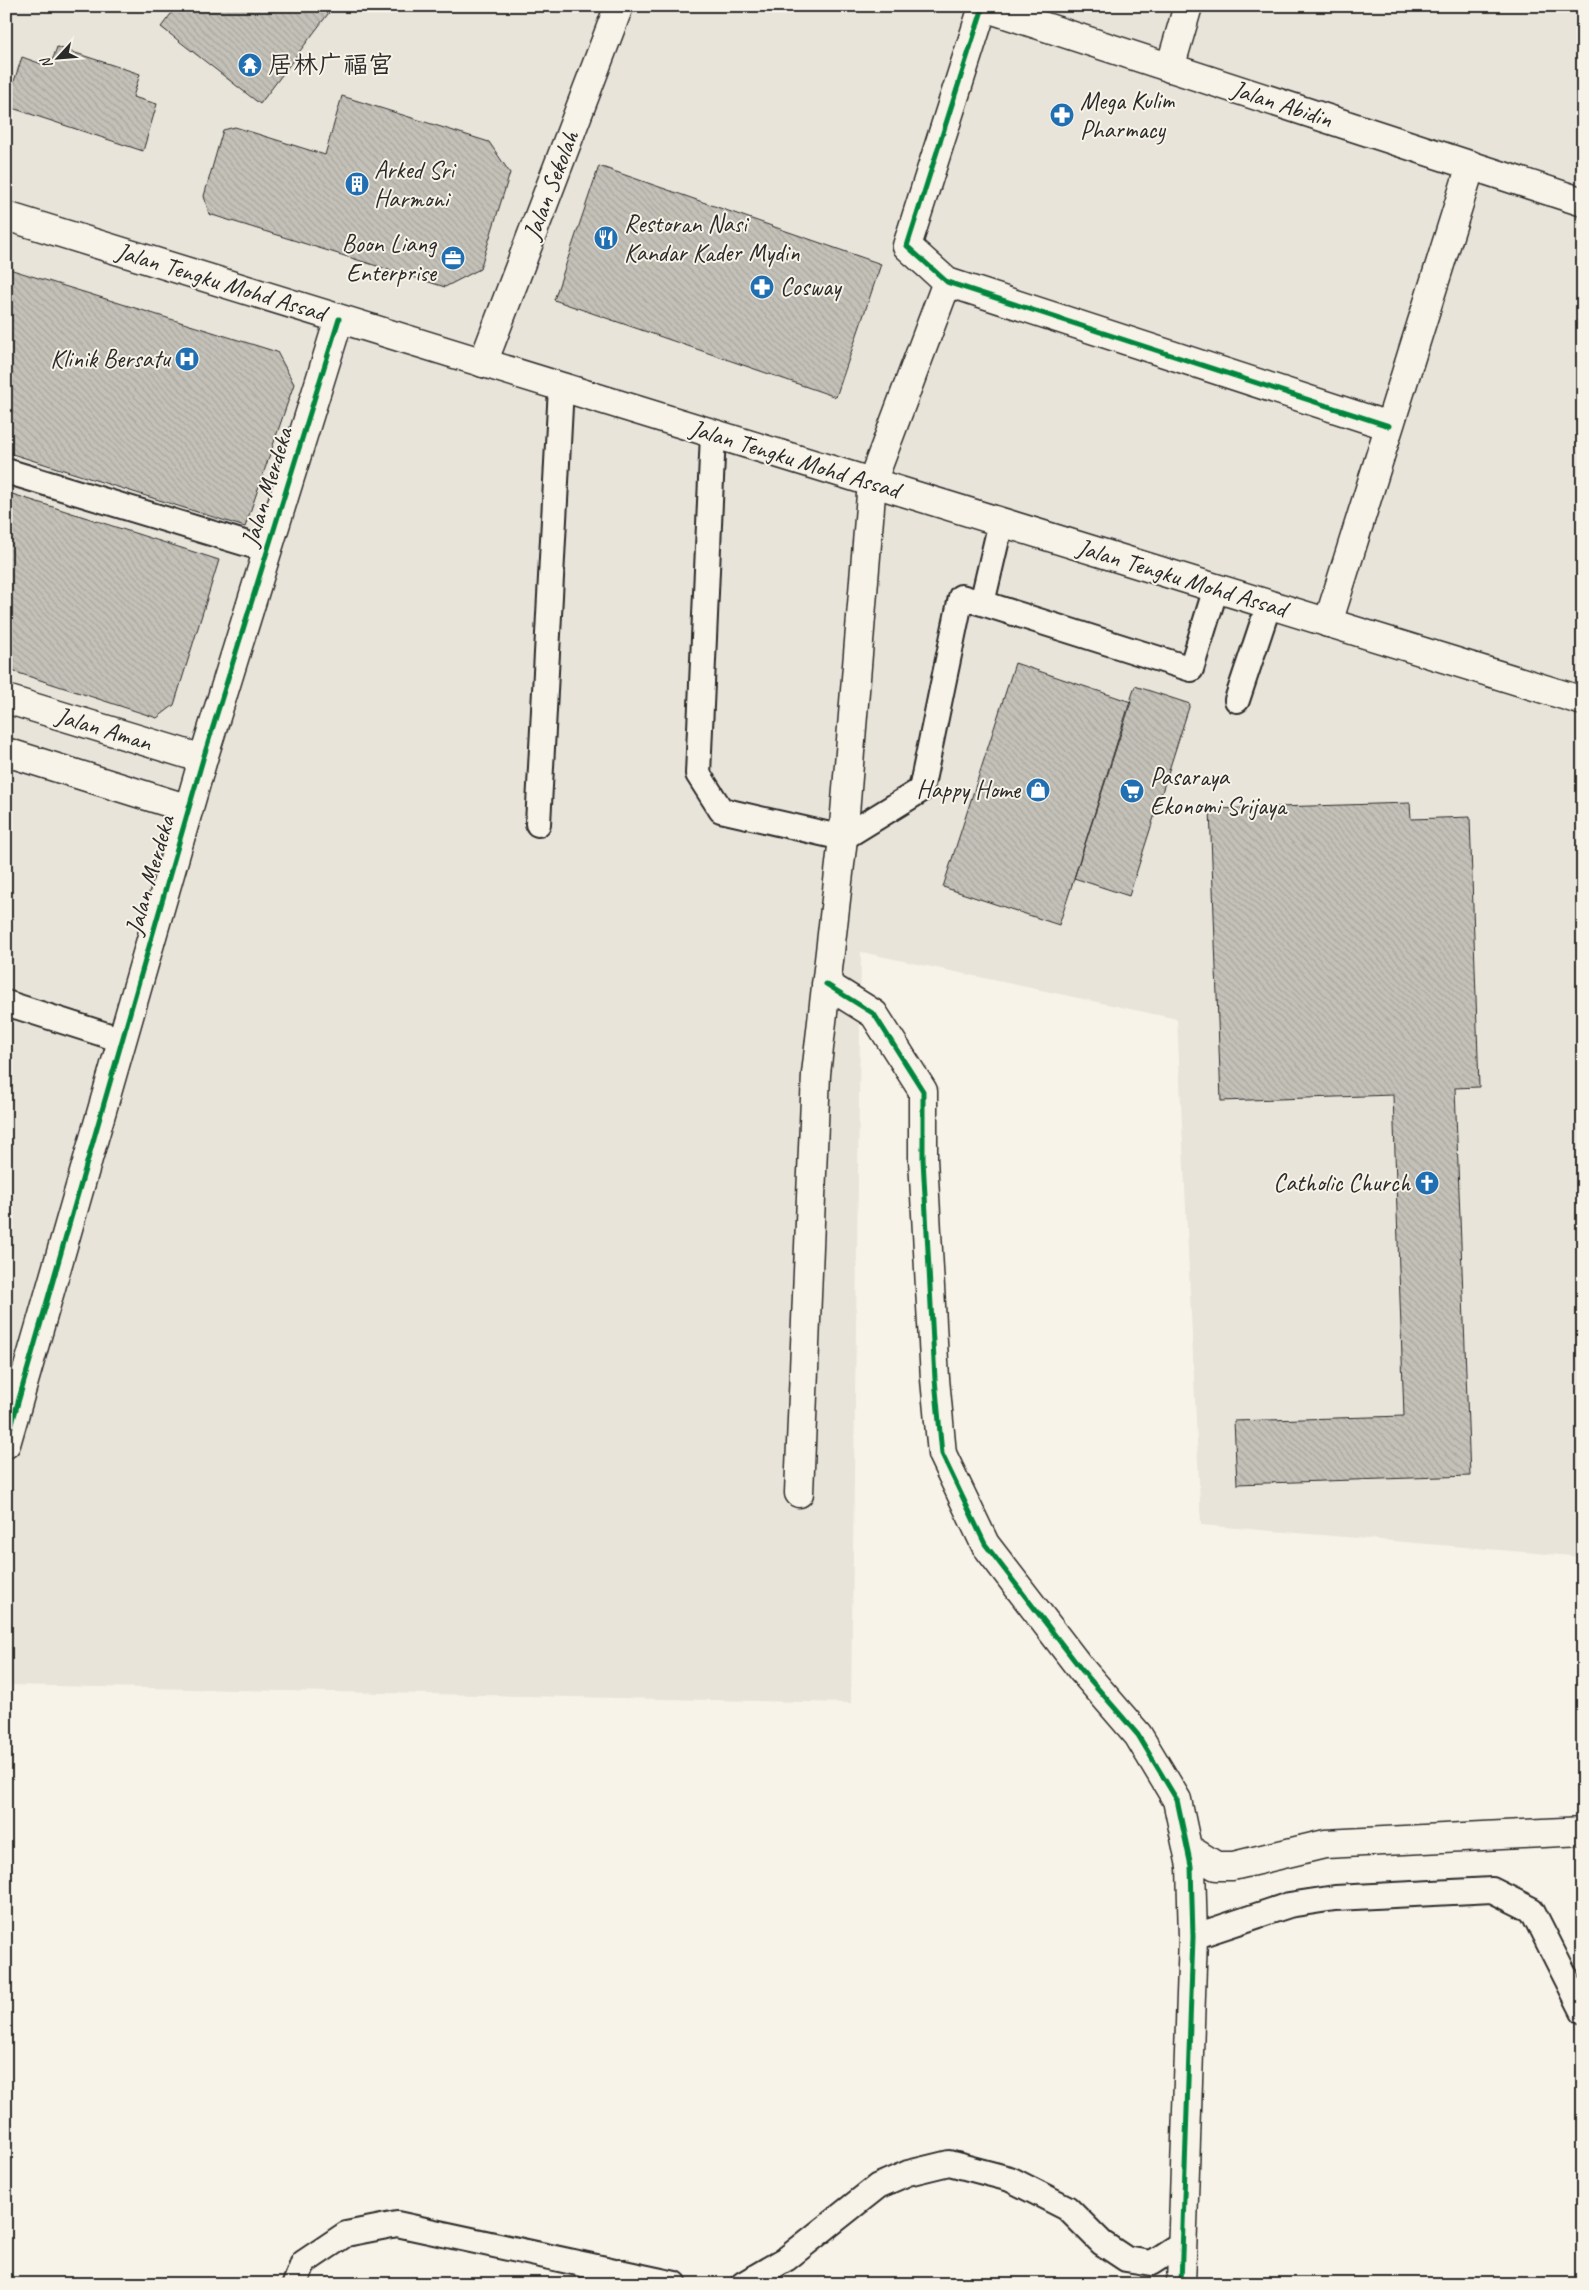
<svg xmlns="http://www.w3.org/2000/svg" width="1589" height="2290" font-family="Caveat,'LXGW WenKai TC',sans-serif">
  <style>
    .built { fill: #e8e4da }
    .building { fill: url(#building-back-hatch); stroke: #2b2b2b }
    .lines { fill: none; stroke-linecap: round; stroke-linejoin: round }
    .lane-casing { stroke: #2b2b2b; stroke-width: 28 }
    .street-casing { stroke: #2b2b2b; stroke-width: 31 }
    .secondary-casing { stroke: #2b2b2b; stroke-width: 31 }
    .primary-casing { stroke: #2b2b2b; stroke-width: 31 }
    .lane { stroke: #f7f3e8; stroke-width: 24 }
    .street { stroke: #f7f3e8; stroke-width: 28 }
    .secondary { stroke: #f7f3e8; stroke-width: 28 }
    .primary { stroke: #f7f3e8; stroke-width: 28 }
    .cycleway-casing { stroke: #f7f3e8; stroke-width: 8 }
    .cycleway { stroke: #00873e; stroke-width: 5 }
    .labels { text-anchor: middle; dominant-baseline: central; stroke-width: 4; stroke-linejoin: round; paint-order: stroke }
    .poi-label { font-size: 25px; fill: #2b2b2b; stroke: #f7f3e8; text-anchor: start }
    .street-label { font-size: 25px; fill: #2b2b2b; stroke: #f7f3e8 }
  </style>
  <defs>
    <pattern id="building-back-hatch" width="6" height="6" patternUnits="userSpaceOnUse" patternTransform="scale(1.25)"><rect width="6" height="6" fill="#c4c1b9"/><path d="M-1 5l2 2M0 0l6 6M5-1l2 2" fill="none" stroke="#a9a69f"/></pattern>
  </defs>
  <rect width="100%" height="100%" fill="#f7f3e8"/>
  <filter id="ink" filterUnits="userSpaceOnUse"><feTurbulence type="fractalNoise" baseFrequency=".02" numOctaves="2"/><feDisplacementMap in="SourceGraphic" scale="10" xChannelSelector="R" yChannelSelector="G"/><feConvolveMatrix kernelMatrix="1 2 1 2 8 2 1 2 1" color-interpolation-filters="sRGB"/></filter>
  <g filter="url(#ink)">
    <path class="built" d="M6 6H1583V1557L1201 1525 1177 1019 861 952 851 1703 6 1685Z"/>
    <path class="building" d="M177 6H334L260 104 161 27Z
      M57 47 140 74 133 97 157 104 143 151 6 106 22 57 50 67Z
      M342 96 489 142 510 173 480 269 445 287 209 214 204 196 223 130 235 127 325 155Z
      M599 166 881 264 836 397 554 300Z
      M6 268 277 352 294 384 245 527 6 452Z
      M6 492 219 560 174 705 157 718 6 669Z
      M1015 663 1131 702 1059 925 943 887Z
      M1135 686 1190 704 1129 896 1074 878Z
      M1410 803 1411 819 1470 817 1479 1087 1455 1088 1470 1476 1237 1484 1234 1421 1404 1416 1393 1095 1221 1101 1210 809Z"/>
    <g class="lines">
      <defs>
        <path id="lane" d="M713 434 698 774 721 810 843 838 921 790 961 597 982 603
          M6 471 267 550
          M1001 522 982 603 1191 669 1216 588
          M1237 700 1269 604
          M538 824 561 387
          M6 1003 122 1040
          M1193 1937 1289 1905 1335 1898 1492 1890 1532 1910 1583 2011
          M295 2284 303 2263 346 2234 397 2224 675 2284
          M743 2284 786 2259 878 2186 908 2173 949 2163 1010 2179 1067 2208 1102 2243 1126 2259 1151 2263 1182 2243"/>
        <path id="street" d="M981 6 1583 202
          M983 7 907 246 947 282 1389 426
          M1170 68 1188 6
          M1328 623 1471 165
          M6 699 203 759
          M6 752 189 809
          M826 984 874 1014 923 1091V1159L935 1379 942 1454 985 1544 1081 1669 1138 1735 1177 1800 1191 1866 1193 1937 1181 2284
          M6 1444 203 759 339 319
          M799 1493 816 1074 843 838 872 482 947 282
          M1187 1848 1216 1866H1233L1325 1844 1583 1831"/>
        <path id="secondary" d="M483 363 619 6"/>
        <path id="primary" d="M6 216 1583 701"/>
      </defs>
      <use href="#lane" class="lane-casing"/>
      <use href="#street" class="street-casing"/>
      <use href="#secondary" class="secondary-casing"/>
      <use href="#primary" class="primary-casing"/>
      <use href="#lane" class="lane"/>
      <use href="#street" class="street"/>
      <use href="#secondary" class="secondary"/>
      <use href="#primary" class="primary"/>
      <defs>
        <path id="cycleway" d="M983 7 907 246 947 282 1389 426
          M826 984 874 1014 923 1091V1159L935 1379 942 1454 985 1544 1081 1669 1138 1735 1177 1800 1191 1866 1193 1937 1181 2284
          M6 1444 203 759 339 319"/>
      </defs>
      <use href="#cycleway" class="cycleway-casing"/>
      <use href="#cycleway" class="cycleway"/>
    </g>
  </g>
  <defs>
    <symbol id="temple-disc" viewBox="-11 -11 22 22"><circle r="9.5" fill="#1f6fb2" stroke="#f7f3e8"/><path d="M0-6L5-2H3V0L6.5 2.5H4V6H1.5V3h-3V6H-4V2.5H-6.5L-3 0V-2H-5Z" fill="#fff"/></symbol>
    <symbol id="pharmacy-disc" viewBox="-11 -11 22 22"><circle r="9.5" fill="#1f6fb2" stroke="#f7f3e8"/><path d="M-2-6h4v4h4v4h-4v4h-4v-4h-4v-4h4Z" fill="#fff"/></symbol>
    <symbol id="building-disc" viewBox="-11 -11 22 22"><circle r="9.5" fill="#1f6fb2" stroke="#f7f3e8"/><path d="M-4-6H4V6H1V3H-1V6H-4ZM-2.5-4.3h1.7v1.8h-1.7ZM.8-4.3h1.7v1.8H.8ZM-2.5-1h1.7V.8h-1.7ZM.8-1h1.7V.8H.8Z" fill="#fff"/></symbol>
    <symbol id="restaurant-disc" viewBox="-11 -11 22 22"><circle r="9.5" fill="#1f6fb2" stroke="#f7f3e8"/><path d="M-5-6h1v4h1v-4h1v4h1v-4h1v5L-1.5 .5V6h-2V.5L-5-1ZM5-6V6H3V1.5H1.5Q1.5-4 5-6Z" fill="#fff"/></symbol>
    <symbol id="office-disc" viewBox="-11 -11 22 22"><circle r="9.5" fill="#1f6fb2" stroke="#f7f3e8"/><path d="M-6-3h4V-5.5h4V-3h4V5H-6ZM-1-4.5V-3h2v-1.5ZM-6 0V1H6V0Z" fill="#fff"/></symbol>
    <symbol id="hospital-disc" viewBox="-11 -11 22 22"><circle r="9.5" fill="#1f6fb2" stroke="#f7f3e8"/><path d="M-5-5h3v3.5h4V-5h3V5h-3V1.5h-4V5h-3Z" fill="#fff"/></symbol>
    <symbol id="shop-disc" viewBox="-11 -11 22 22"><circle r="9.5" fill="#1f6fb2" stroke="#f7f3e8"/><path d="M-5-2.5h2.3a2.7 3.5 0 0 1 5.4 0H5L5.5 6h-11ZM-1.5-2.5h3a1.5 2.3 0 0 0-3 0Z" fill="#fff"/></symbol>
    <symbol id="supermarket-disc" viewBox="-11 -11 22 22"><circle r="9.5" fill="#1f6fb2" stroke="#f7f3e8"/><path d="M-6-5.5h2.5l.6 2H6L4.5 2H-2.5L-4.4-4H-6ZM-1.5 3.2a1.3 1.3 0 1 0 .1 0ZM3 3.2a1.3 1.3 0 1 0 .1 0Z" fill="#fff"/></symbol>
    <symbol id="church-disc" viewBox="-11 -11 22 22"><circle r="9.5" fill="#1f6fb2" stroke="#f7f3e8"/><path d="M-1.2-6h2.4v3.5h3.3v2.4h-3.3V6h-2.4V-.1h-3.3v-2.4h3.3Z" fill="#fff"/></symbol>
  </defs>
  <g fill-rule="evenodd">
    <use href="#temple-disc" x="236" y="51" width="28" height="28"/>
    <use href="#pharmacy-disc" x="1048" y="101" width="28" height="28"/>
    <use href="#building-disc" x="343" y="170" width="28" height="28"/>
    <use href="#restaurant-disc" x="592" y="224" width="28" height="28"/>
    <use href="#office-disc" x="439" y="244" width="28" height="28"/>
    <use href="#pharmacy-disc" x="748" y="273" width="28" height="28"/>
    <use href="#hospital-disc" x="173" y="345" width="28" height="28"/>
    <use href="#shop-disc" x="1024" y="776" width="28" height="28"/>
    <use href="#supermarket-disc" x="1118" y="777" width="28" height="28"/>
    <use href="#church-disc" x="1413" y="1169" width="28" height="28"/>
  </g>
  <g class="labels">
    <g class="poi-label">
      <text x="268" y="65">居林广福宮</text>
      <text x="1080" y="101">Mega Kulim<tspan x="1080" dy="29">Pharmacy</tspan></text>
      <text x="374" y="170">Arked Sri<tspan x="374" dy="29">Harmoni</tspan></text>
      <text x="624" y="224">Restoran Nasi<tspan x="624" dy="29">Kandar Kader Mydin</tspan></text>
      <text x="436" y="244" text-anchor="end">Boon Liang<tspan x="436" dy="29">Enterprise</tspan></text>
      <text x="780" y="287">Cosway</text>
      <text x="170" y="359" text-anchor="end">Klinik Bersatu</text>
      <text x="1150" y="777">Pasaraya<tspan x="1150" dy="29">Ekonomi Srijaya</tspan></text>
      <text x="1020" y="790" text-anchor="end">Happy Home</text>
      <text x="1410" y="1183" text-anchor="end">Catholic Church</text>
    </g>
    <g class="street-label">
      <text transform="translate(1282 104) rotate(18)">Jalan Abidin</text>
      <text transform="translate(551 185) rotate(-69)">Jalan Sekolah</text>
      <text transform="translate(221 282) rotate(17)">Jalan Tengku Mohd Assad</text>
      <text transform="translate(795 459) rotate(17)">Jalan Tengku Mohd Assad</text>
      <text transform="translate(267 487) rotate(-73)">Jalan Merdeka</text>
      <text transform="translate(1182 578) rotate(17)">Jalan Tengku Mohd Assad</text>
      <text transform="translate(104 729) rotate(17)">Jalan Aman</text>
      <text transform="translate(150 875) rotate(-74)">Jalan Merdeka</text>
    </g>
  </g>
  <rect width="1589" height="2290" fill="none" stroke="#f7f3e8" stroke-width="25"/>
  <rect x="12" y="12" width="1564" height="2265" fill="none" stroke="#2b2b2b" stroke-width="2" filter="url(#ink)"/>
  <g transform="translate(58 58) rotate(244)" stroke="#f7f3e8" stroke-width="4" paint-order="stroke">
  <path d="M0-4L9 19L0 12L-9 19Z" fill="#2b2b2b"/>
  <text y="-8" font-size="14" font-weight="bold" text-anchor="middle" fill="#2b2b2b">N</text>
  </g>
</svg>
